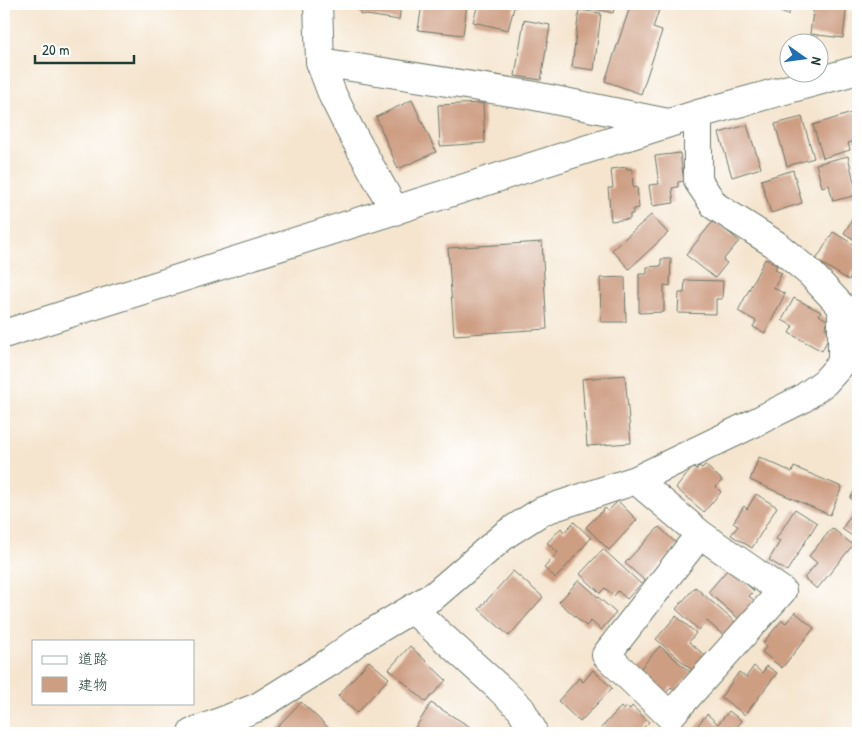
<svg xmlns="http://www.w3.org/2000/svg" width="862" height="737" font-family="'Patrick Hand','Klee One',sans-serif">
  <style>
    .building { fill: #ce9e83 }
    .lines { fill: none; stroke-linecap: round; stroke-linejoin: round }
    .minor-casing { stroke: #6a786a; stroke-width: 30 }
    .minor { stroke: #fff; stroke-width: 28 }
  </style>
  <rect width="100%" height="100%" fill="#fff"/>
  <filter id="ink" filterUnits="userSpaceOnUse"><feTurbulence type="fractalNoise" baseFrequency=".02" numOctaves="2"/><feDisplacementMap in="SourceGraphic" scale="10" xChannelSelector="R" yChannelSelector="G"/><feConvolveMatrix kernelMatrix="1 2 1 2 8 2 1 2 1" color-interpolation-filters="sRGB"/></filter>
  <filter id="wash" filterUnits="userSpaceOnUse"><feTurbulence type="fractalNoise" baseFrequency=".0096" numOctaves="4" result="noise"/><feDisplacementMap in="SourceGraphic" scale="20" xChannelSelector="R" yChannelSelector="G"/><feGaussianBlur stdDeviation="1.12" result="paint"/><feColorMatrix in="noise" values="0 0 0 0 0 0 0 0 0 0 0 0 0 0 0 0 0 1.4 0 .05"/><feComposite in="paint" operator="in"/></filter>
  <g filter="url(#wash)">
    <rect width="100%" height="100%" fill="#f5e5cf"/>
    <g id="blocks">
      <path class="building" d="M361 4H401L399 20 360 14Z
        M422 4H467L463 35 418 30Z
        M478 4H515L508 30 473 22Z
        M572 4H615L613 13Z
        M631 4H661L653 28 662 31 641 94 605 81Z
        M760 4H793L788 15Z
        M814 4H847L843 38 810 34Z
        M579 10 601 13 594 70 572 67Z
        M524 20 550 25 541 80 515 76Z
        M412 100 436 152 398 169 376 117Z
        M483 103 485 143 440 146 438 105Z
        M858 111V140L848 143 850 150 823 158 813 125Z
        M802 117 814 158 787 166 775 124Z
        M747 125 761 168 732 177 719 133Z
        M680 153 684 181 678 182V187L672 188 674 203 652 206 649 185 659 184 655 156Z
        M848 156 857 195 833 201 829 185 822 187 816 164Z
        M627 167V169H632L633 188 637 187 639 208 633 209V214H630V219L611 221 608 188H613L611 169Z
        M793 170 802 203 771 213 761 180Z
        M858 210V242L844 233Z
        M651 215 668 233 629 269 612 250Z
        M714 220 739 241 723 260 727 263 715 278 686 255Z
        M833 232 858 247V273L854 271 849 280 816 260Z
        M542 242 547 329 454 335 448 248Z
        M661 259H671L670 286 664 285V312L639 313V274H647V267L661 266Z
        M765 259 777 265 775 270 782 273 774 288 785 294 765 333 753 327 756 321 738 311Z
        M625 277 626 322H601L600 278Z
        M685 280 723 281 722 299H716V314L678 313 679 293H684Z
        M794 298 821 312 819 315 828 321 825 328 832 331 822 351 789 333 793 326 782 320Z
        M625 375 631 443 587 446 582 379Z
        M759 457 792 472 794 467 842 487 830 515 750 480Z
        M705 465 722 480 716 487 721 492 704 512 676 488 693 467 696 470 699 466 702 468Z
        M858 485V503L850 498Z
        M756 494 777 507 752 548 731 535 738 526 733 523 744 506 747 509Z
        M618 501 637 520 609 550 586 527 605 508 608 511Z
        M858 504V540L842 529Z
        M795 509 817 523 787 571 769 560 780 541 776 539Z
        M574 522 591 538 556 578 544 568 558 552 547 543 561 528 564 532Z
        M659 527 678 545 645 581 625 563Z
        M832 528 853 545 817 589 804 578 817 563 809 556Z
        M603 549 641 584 627 599 618 591 614 596 605 588 600 593 580 574Z
        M729 568 754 591 749 596 755 601 739 619 708 592Z
        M513 571 543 597 509 636 479 609Z
        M579 580 616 613 601 630 591 621 586 626 559 602Z
        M695 587 736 623 724 636 707 621 699 630 676 609Z
        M795 612 814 628 782 668 762 652 767 646 763 643 782 620 786 623Z
        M676 616 696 633 689 642 707 657 694 672 656 639Z
        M410 646 446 680 426 702 389 669Z
        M660 646 691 673 676 691 671 687 666 693 639 670Z
        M369 661 389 678 357 713 338 696Z
        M754 666 762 673 767 666 777 673 745 715 721 697 739 672 746 677Z
        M593 670 612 688 580 722 558 701 579 678 583 682Z
        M301 702 334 733H271Z
        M431 703 472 728 469 733H412Z
        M627 706 630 709 632 706 649 722 638 733H596L621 707 624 710Z
        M729 711 742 721 732 733H695L693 731 707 714 718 724Z"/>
    </g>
  </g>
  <g filter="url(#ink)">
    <use href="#blocks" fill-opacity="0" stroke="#6a786a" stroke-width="1"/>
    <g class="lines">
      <defs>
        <path id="minor" d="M318 4 320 62 333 96 349 128 395 211
          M320 62 530 95 668 123
          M4 334 698 114 858 70
          M636 480 700 534 782 591 670 716 606 655 700 534
          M412 609 499 688 521 709 532 729V733
          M192 733 258 707 330 662 358 641 435 595 506 534 542 511 636 480 754 423 802 399 825 382 842 363V307L810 273 775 244 715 206 698 181V114"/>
      </defs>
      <use href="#minor" class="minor-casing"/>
      <use href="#minor" class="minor"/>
    </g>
  </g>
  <rect width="862" height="737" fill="none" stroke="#fff" stroke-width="20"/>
  <rect x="32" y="640" width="162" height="65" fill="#ffffff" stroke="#a5b1ae"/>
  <rect x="42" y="656" width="25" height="8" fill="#ffffff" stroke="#a5b1ae"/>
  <text x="78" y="664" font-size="15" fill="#1f3d34">道路</text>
  <rect x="42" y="677" width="25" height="15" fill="#ce9e83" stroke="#a5b1ae"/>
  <text x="78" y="690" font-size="15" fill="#1f3d34">建物</text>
  <g transform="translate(804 58) rotate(104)"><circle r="24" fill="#ffffff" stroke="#a5b1ae"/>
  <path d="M0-4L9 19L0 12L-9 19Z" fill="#1f6fb2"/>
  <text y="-8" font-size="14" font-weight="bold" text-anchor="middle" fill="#1f3d34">N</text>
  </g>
  <path d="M35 55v8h99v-8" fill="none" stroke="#1f3d34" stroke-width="2.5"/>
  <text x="42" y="55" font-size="15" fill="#1f3d34" stroke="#ffffff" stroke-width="4" paint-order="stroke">20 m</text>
</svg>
